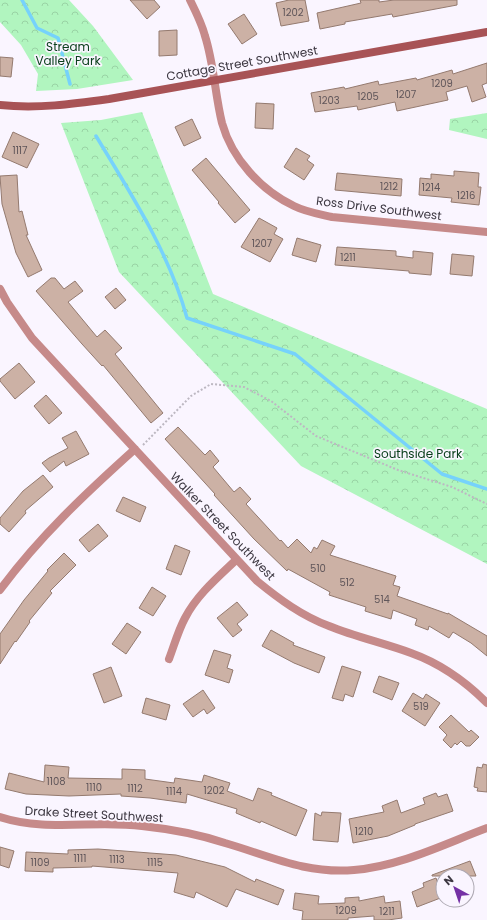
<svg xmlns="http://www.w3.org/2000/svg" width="487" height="920" font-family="Poppins,sans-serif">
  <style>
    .forest { fill: url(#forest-crowns) }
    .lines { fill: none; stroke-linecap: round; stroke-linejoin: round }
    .stream { stroke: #76d2fb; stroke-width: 3.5 }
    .building { fill: #ccb1a5; stroke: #947a6f }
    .path { stroke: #bdb8c2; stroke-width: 2; stroke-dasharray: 2 2; stroke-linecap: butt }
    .street { stroke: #c68a8a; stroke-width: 8 }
    .secondary { stroke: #a85356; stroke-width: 8 }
    .labels { text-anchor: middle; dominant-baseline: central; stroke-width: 3.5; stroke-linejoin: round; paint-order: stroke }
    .number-label { font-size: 10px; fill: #60565a }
    .park-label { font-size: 12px; fill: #0b401d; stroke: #faf5ff }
    .street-label { font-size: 12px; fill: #3c3741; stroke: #faf5ff }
  </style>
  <defs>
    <pattern id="forest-crowns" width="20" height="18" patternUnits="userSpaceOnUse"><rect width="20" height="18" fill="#b1f5bf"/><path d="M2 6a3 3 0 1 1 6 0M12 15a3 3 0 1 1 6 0" fill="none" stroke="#99d3a5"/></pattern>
  </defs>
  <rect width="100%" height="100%" fill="#faf5ff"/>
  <path class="forest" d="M0 0H69L93 26 133 80 77 89 36 91 38 74 21 45 0 22Z
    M142 112 213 294 487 409V564L301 466 119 272 61 123 101 120Z
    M487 113V139L449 130 450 119Z"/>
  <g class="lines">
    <path class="stream" d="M22 0 37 28 58 38 70 84
      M96 136C131 194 169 252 187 318L295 354 442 474 487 489"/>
  </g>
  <path class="building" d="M130 0H154L160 7 147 19Z
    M289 0H305L309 21 281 26 276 3Z
    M360 0H379V2L394 0H457V5L393 17 392 14 345 22V24L320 29 317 13 361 3Z
    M244 14 257 34 242 44 228 24Z
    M177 30V55L159 56V31Z
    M0 57 13 58 11 77 0 76Z
    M487 63V83L482 85 486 97 472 102 467 86 446 92 448 100 397 111 395 102 358 110 357 106 315 112 311 93 344 87 345 89 378 81 379 85 416 78 417 80 452 70 453 74Z
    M256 103 274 104 273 129 255 128Z
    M192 119 201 138 184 146 175 127Z
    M13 132 39 144 27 168 2 157Z
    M296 148 310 156 307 160 314 165 304 180 284 167Z
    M206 158 250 210 235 223 218 203 219 202 192 170Z
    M454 171 479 173 478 187H481L479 205 451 202 452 198 419 195 420 178 431 179V174L454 176Z
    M337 173 402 179 401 196 335 190Z
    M17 175 19 212 22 211 28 235H26L42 270 28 277 16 253 2 204 0 176Z
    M259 218 277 228 274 234 283 239 270 262 241 247Z
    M297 238 321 245 316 262 292 255Z
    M337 247 396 251V256L413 258V251L433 253 431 275 409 273V271L335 265Z
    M452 254 474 256 472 276 450 274Z
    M51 278H55L64 289 75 281 83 291 68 302 97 337 105 330 122 348 115 354 163 413 151 423 103 365 102 366 82 344 36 291Z
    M116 288 126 300 115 309 105 297Z
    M19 363 35 382 15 399 0 381V379Z
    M46 395 62 413 49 424 34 406Z
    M178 427 205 455 210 450 219 461 213 467 234 492 240 487 251 499 246 504 280 541 281 540 288 548 297 539 311 553 314 547 317 549 322 540 335 546 330 555 396 576 393 585 400 587 397 596 448 614V613L487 636V656L471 643 453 632 449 638 429 626 428 630 415 625 417 619 393 610 391 619 365 611 366 607 329 595 330 592 288 569 287 571 254 539 214 495 215 494 165 439Z
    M76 431 89 454 66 466 64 461 50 472 42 463 49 458 68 448 62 438Z
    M43 475 53 487 25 511 26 513 9 532 0 524V518L23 491Z
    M123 497 146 507 140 522 116 511Z
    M98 524 108 536 89 552 79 540Z
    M175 545 190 551 181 575 166 569Z
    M64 553 76 565 50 591 52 593 29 621 30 622 16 642 15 641 0 664V634L24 600 48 571 47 570Z
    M152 587 166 596 153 616 139 608Z
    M237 602 248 615 237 624 242 630 233 637 217 618Z
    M127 623 141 632 126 654 112 644Z
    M271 630 294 643 293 645 325 657 319 673 294 663 262 646Z
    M214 650 231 655 227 668 233 670 229 683 205 675Z
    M342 666 361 672 353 697 345 694 343 701 332 698Z
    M111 667 122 696 104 703 93 674Z
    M379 676 399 683 392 700 373 692Z
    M203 690 215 708 207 714 204 709 193 717 183 704Z
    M413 693 423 699 426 694 440 703 425 726 402 711Z
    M146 698 170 705 166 720 142 713Z
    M451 715 469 732 471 730 479 737 470 746H466L461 741 457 745 455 743 451 748 443 740 447 735 439 727Z
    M483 764 487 765V792L477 791 478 788 474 787 477 767 482 768Z
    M45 765 69 767 68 778 122 779V769L145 770V779L174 783 175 778 202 782 204 775 230 783 227 791 253 801 258 788 272 793 271 795 307 810 296 836 261 821 260 823 236 813 237 809 187 794 186 803 150 798 121 796V794L69 796 26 794 5 789 9 773 44 782Z
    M436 793 438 797 447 794 453 811 415 824V825L388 836 353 843 349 819 384 812 382 806 397 800 401 813 425 804 423 798Z
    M322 812 341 813 338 842 313 840 315 813 321 816Z
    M0 847 14 851 9 868 0 865Z
    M98 849 176 855 225 867 255 882 256 879 284 890 278 905 236 889 227 907 196 892 194 898 174 892 178 873 92 866V867L53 868V872L25 871 26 852 68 854V850Z
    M470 861 476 876H432V875Z
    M436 878 443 897 417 907 412 892 424 887 423 883Z
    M295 893 319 896 318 904 345 903V898L359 897V901L384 896 385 903 400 901 402 918 388 920H374V916L348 918V920H302L303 911 293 909Z"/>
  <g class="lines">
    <path class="path" d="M143 445 191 396 211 384 244 387 271 401 316 436 398 470 452 487 487 504"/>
    <path class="street" d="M190 0C196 12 202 24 205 36 214 64 215 95 222 123 232 159 261 190 294 206 306 212 319 214 332 217L487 232
      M0 289 7 302 32 338 257 581C279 599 302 616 329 626 356 637 384 643 411 653 439 663 466 682 487 703
      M0 590C39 537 86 493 135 449
      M169 659C174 646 178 631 185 618 197 595 217 578 236 560
      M0 817C46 832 94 820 142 826 170 829 198 834 225 843 270 856 305 874 354 870 401 866 444 844 487 828"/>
    <path class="secondary" d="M0 105C37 109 73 104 109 99L487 32"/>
  </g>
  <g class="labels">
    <g class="number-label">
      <text x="293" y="12">1202</text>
      <text x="442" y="83">1209</text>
      <text x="406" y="94">1207</text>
      <text x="368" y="96">1205</text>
      <text x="329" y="100">1203</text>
      <text x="20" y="150">1117</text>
      <text x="389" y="186">1212</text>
      <text x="431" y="187">1214</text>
      <text x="466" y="195">1216</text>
      <text x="262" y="243">1207</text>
      <text x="348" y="257">1211</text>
      <text x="318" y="568">510</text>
      <text x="347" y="582">512</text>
      <text x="382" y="599">514</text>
      <text x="421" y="706">519</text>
      <text x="56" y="781">1108</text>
      <text x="94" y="787">1110</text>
      <text x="135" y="788">1112</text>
      <text x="214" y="790">1202</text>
      <text x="174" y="791">1114</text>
      <text x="364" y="831">1210</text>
      <text x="80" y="858">1111</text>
      <text x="117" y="859">1113</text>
      <text x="40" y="862">1109</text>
      <text x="155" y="862">1115</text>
      <text x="346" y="910">1209</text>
      <text x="387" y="911">1211</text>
    </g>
    <g class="park-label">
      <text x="68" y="46">Stream<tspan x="68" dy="14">Valley Park</tspan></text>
      <text x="418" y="453">Southside Park</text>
    </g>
    <g class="street-label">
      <text transform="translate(242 63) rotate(-10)">Cottage Street Southwest</text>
      <text transform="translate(379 208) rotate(7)">Ross Drive Southwest</text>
      <text transform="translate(223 526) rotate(46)">Walker Street Southwest</text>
      <text transform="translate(94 814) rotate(3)">Drake Street Southwest</text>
    </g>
  </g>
  <g transform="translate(455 888) rotate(320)"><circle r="19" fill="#faf5ff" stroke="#aea9b3"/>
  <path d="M0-3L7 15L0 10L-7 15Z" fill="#7531a5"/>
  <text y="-6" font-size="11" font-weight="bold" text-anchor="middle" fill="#3c3741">N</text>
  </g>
</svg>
